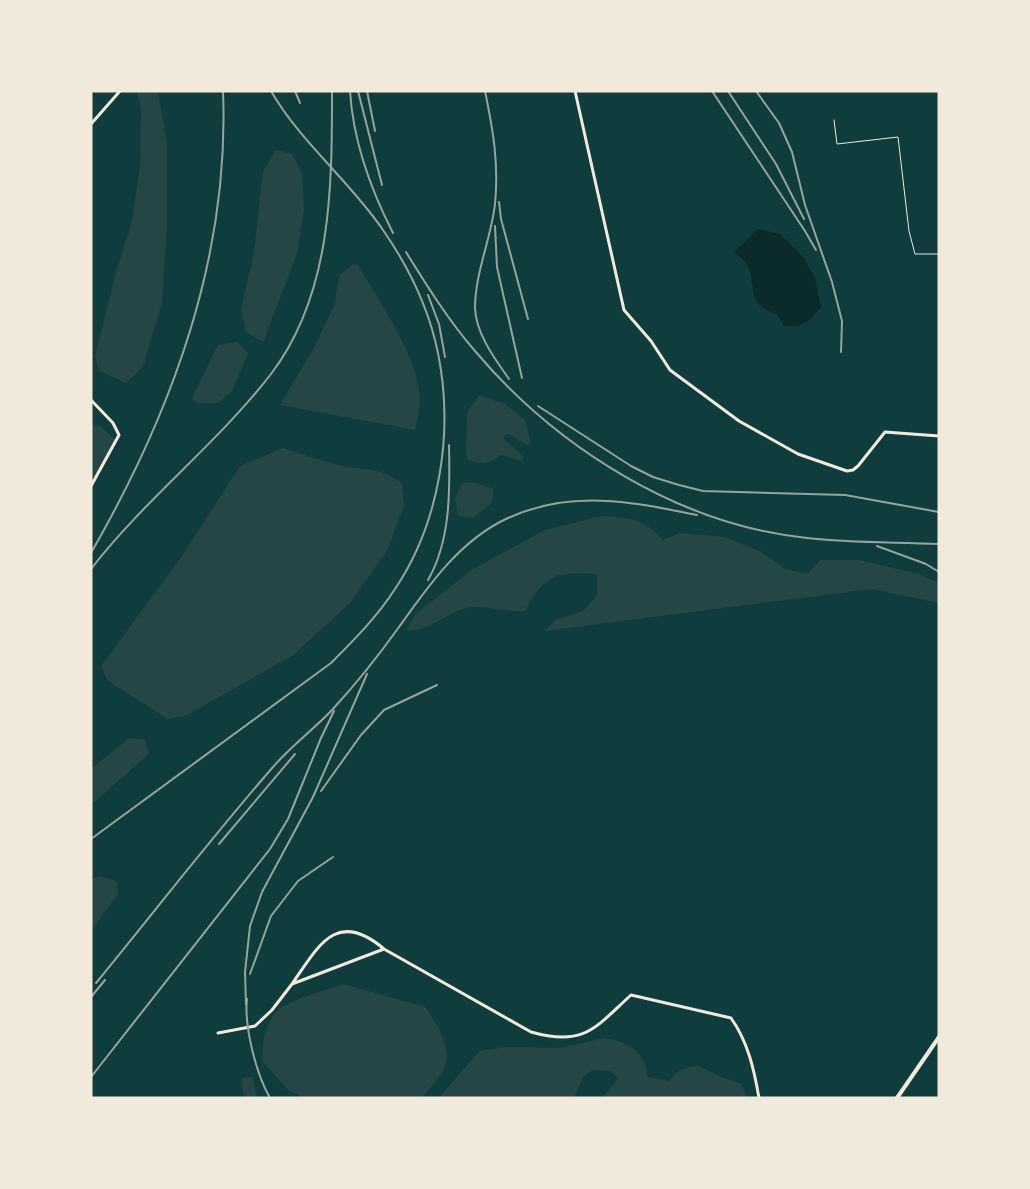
<svg xmlns="http://www.w3.org/2000/svg" width="1030" height="1189" font-family="Commissioner,sans-serif">
  <style>
    .green { fill: #244646 }
    .water { fill: #0a2a2b }
    .lines { fill: none; stroke-linecap: round; stroke-linejoin: round }
    .service { stroke: #f1e9da; stroke-width: 1 }
    .minor { stroke: #f1e9da; stroke-width: 3 }
    .tertiary { stroke: #f1e9da; stroke-width: 4 }
    .rail { stroke: #97a49c; stroke-width: 2 }
  </style>
  <rect width="100%" height="100%" fill="#0f3d3e"/>
  <path class="green" d="M137 91H158L167 143V225L162 303 143 367 126 383 99 371 95 356 116 272 132 222 140 165 141 112Z
    M276 150 292 154 302 173 304 210 297 254 263 342 246 332 241 310 254 253 263 171Z
    M353 264 358 265C379 301 414 350 419 391 421 404 418 417 415 430L280 405 315 346 334 306 340 275Z
    M237 342 248 353 232 391 218 403 198 404 192 398 218 345Z
    M479 395 505 404 525 420 531 443 527 445 509 434 504 435V439L524 457 522 461 501 455C487 465 485 465 469 460L466 455 467 413Z
    M91 423 101 427 117 441 91 486Z
    M283 448C303 455 323 461 343 466 369 471 380 467 402 483L404 505 387 551 350 603 292 656 185 716 168 719 108 681 101 666 182 556 240 466Z
    M474 482 494 489 492 503 473 518 458 516 455 499 462 483Z
    M602 516C629 517 644 519 663 540L680 533 724 537 760 551 785 569 808 574 820 560H859L919 574 939 583V603L872 589 544 631 556 620 583 611 597 595V574C556 572 545 573 525 611 504 613 484 603 463 609 443 615 428 633 406 630L416 614 473 569 545 530Z
    M129 738 145 740 149 754 91 805V769Z
    M99 876 117 881 118 894 91 931V879Z
    M344 984 425 1007C437 1024 453 1048 444 1069 439 1079 429 1089 422 1098H305L288 1090 262 1061C263 1045 264 1026 275 1013 285 1001 329 989 344 984Z
    M604 1038C629 1042 644 1051 648 1077L668 1081 680 1070 697 1065 721 1077 741 1084 747 1098H602L618 1079 611 1071 593 1070 583 1077 574 1098H439L479 1051 506 1047 561 1048Z
    M253 1077 257 1098H244L241 1078Z"/>
  <path class="water" d="M758 229 780 234 804 258 815 278 821 307C811 320 802 329 784 326L777 314C746 304 757 291 748 267 746 261 738 256 734 252Z"/>
  <g class="lines">
    <path class="service" d="M834 120 837 144 898 137 909 231 915 254H939"/>
    <path class="minor" d="M575 91 624 310 651 341 670 370 739 421 798 454 847 471 853 470 858 466 885 432 939 436
      M91 124 120 91
      M91 400 113 423 119 435 91 486
      M292 984C318 947 336 908 384 949
      M218 1033 255 1026 272 1010 292 984 384 949 531 1032C584 1047 595 1028 631 995L731 1018C748 1042 754 1069 759 1098"/>
    <path class="tertiary" d="M897 1098 939 1037"/>
    <path class="rail" d="M295 91 300 103
      M350 91C353 140 371 190 393 233
      M358 91 382 185
      M367 91 375 131
      M485 91C493 130 499 164 495 204 491 239 475 273 475 308 476 334 495 359 509 379
      M712 91 805 231 816 250
      M728 91 776 164 804 219
      M756 91 779 123 792 152 805 205 832 282 842 321 841 352
      M499 202 501 219 528 319
      M495 226 497 267 522 378
      M406 252C427 286 449 321 475 351 556 447 679 525 807 538 850 543 895 542 939 544
      M428 295 439 324 445 357
      M538 406 631 466 653 477 679 485 703 491 845 495 939 512
      M877 546 926 564 939 572
      M91 553C172 412 230 256 223 91
      M91 569C145 499 217 444 271 374 332 294 332 187 332 91
      M428 580C451 540 450 489 449 445
      M321 791 361 735 384 710 437 685
      M91 839 331 663C354 640 377 617 395 589 440 522 454 432 438 353 429 309 408 266 383 230 350 181 301 143 271 91
      M219 844 295 754
      M250 974 271 916 298 881 333 857
      M96 983C155 911 212 837 273 767 291 746 313 730 332 710 356 684 379 655 399 627 429 585 460 540 508 518 572 489 633 502 697 515
      M91 997 105 980
      M247 999C244 1026 256 1074 270 1098
      M246 1005 245 972 250 926 262 892 313 797 367 674
      M91 1077 270 849 288 819 321 738 334 711"/>
  </g>
  <rect width="1030" height="1189" fill="none" stroke="#f1e9da" stroke-width="185"/>
</svg>
